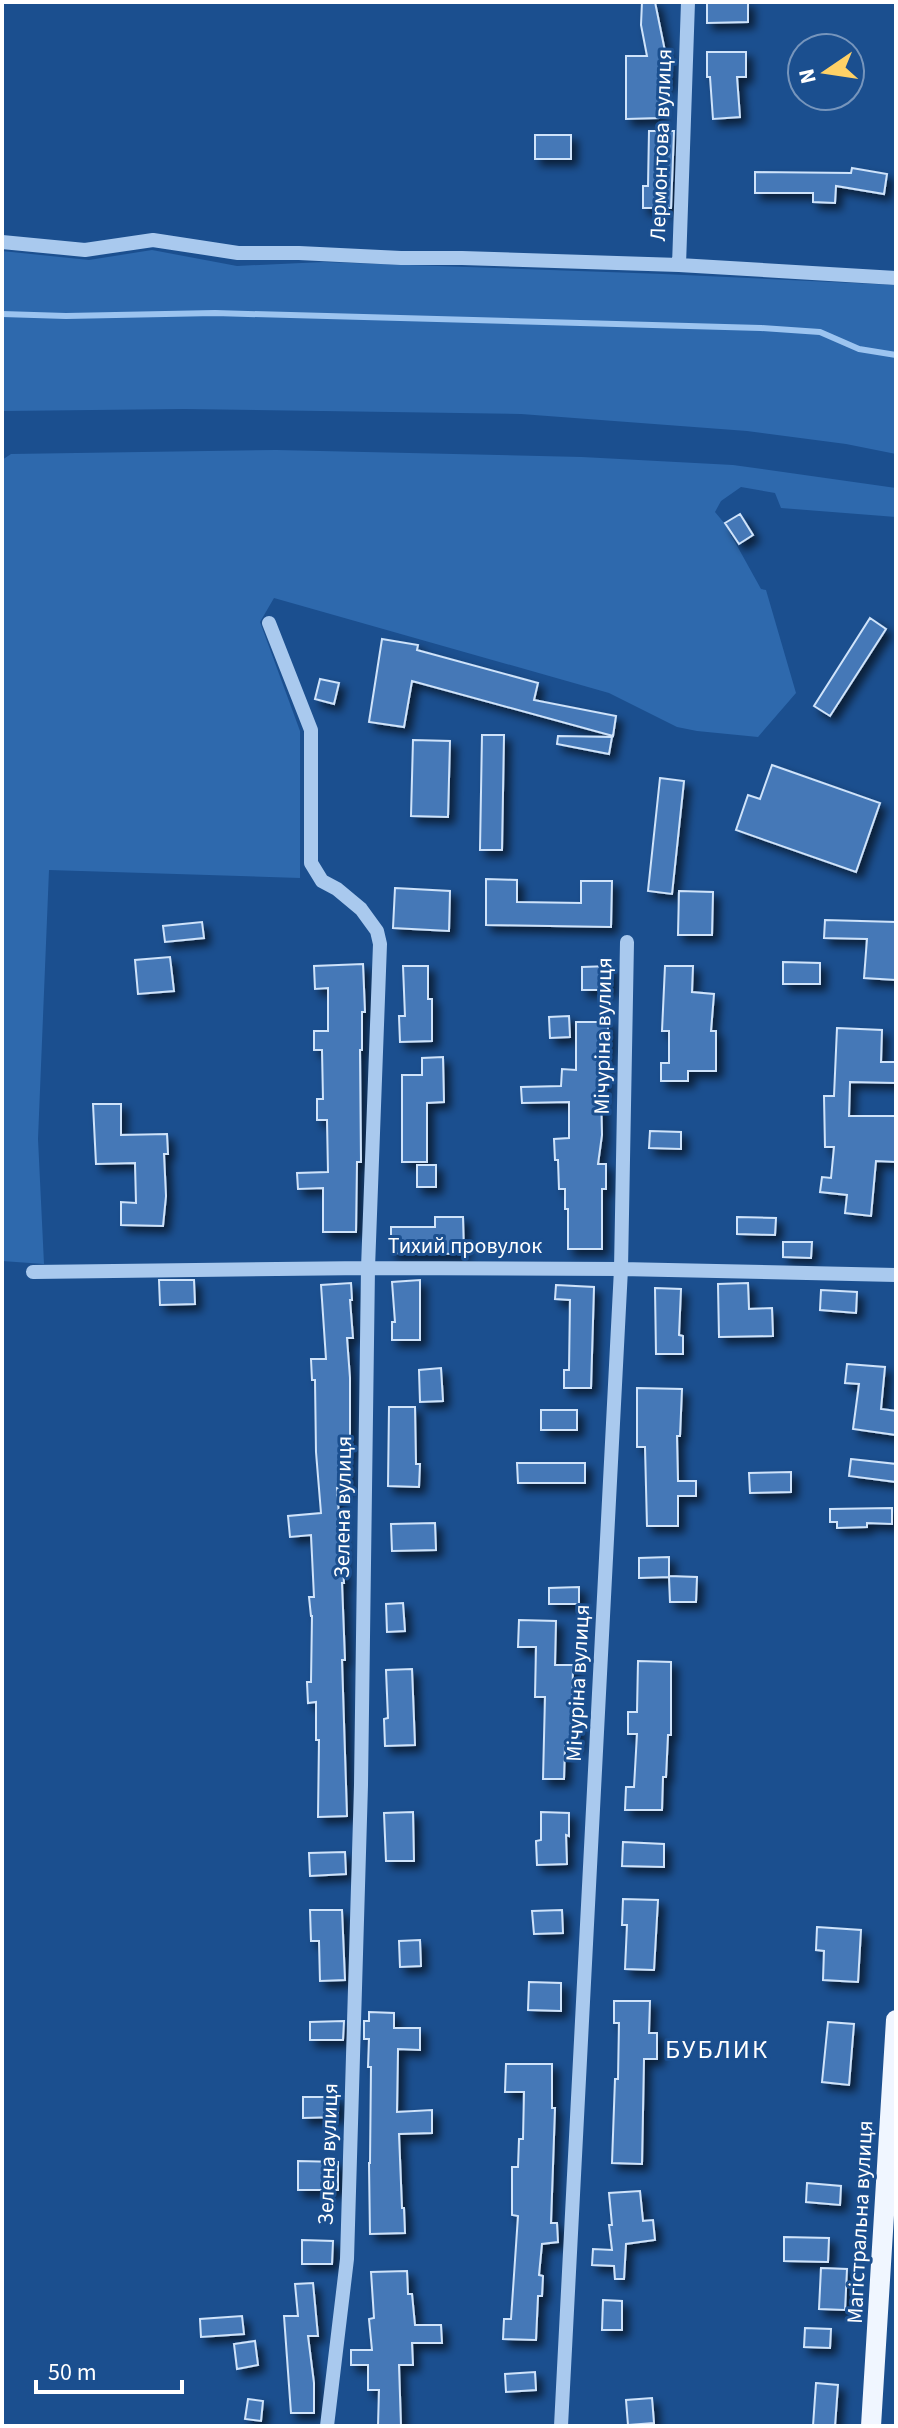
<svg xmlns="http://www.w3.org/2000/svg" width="898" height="2428" font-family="'Source Sans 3',sans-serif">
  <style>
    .green { fill: #2e69ad }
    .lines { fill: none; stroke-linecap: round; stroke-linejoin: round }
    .stream { stroke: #9cc4f0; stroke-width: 6 }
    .building { fill: #4478b7; stroke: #cfe3fa; stroke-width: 2; filter: url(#shadow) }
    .minor { stroke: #a9c9ee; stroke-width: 14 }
    .major { stroke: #f0f6ff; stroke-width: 20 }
    .labels { text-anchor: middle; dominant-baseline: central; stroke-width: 6; stroke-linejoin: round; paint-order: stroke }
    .street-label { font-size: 22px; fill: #fff; stroke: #1b4f8f }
    .quarter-label { font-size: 26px; letter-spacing: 2px; fill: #fff; stroke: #1b4f8f }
  </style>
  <defs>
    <filter id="shadow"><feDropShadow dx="6" dy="6" stdDeviation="4" flood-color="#0009"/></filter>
  </defs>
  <rect width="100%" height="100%" fill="#1b4f8f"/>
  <path class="green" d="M152 250 237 266 323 262 663 274 896 285V454L846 444 747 431 521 414 184 409 2 411V251L89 260Z
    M276 450 582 457 733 465 896 488V517L781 508 775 493 741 487 721 501 715 512 725 524 761 589 766 590 796 693 758 737 697 731 677 727 609 693 274 598 260 622 300 731V878L49 870 38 1139 44 1264 2 1261V460L11 454Z"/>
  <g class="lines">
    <path class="stream" d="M2 314 66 316 215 313 761 328 820 332 859 349 896 355"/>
  </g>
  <path class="building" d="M642 2H655L666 56H668V84H659V118L626 119V56H647L641 25Z
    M707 2H748V22L707 23Z
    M707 52H746V77H737L740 117 713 119 710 77H707Z
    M649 131H674L671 208H643V186H648Z
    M535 135H571V159H535Z
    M852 168 887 174 884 194 836 186 835 203 813 202V193H755V172L851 173Z
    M740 514 753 535 739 544 725 523Z
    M870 618 886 629 830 716 814 706Z
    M382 639 418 645 417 650 538 683 534 700 616 716 613 736 412 681 404 727 369 722Z
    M320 679 339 683 334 704 315 699Z
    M482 735H504L502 850H480Z
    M558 736 612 737 609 754 557 744Z
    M413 740 450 741 448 817 411 816Z
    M772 765 880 803 856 872 736 830 748 795 760 799Z
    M660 778 684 781 672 894 648 891Z
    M486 879 517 880V902L581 903V881H612L611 927 486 925Z
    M395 888 450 891 449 931 393 928Z
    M679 891 713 892 712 935H678Z
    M825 920 896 922V980L864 978 867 939 824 938Z
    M202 922 204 938 165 942 163 926Z
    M170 957 174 991 138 994 135 960Z
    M783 962 820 963V984H783Z
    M363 964 365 1012H362V1050H360L361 1162H357L356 1232H323V1188L298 1189 297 1173 328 1172 327 1120H317V1099H323L322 1050H314V1031H328V988L315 989 314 966Z
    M403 966H428V999H432V1041L400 1042 399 1016H405Z
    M610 966V990H582V967Z
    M665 966H693L692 992 714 994 711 1031H716V1071H688V1081H661V1063H669V1031H662Z
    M569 1016 570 1037 550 1038 549 1017Z
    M576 1022H608V1048H606L604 1092H601L602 1135 598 1164H606V1189H602V1249H568V1209H565V1189H559L558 1160H555L554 1139 569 1138V1102L522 1103 521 1087 561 1086 562 1069 576 1070Z
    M837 1028 882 1030 881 1062H896V1083L850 1082 849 1116H896V1162L876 1161 871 1216 845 1213 847 1195 820 1192 822 1177 831 1178 834 1147H825L824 1096H834Z
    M443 1057 444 1102 427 1103V1162H402V1075H422V1058Z
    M93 1104H121V1135L167 1134 168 1154H164L166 1196 163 1226 121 1225V1202L136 1203 135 1163 96 1164Z
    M650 1131 681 1132V1149L649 1148Z
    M417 1165H436V1187H417Z
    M435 1217H463L464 1254 391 1253V1227H435Z
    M737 1217 776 1218 775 1235 737 1234Z
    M783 1242H812L811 1258 783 1257Z
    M159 1280H194L195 1304 160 1305Z
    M420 1280V1340H392V1322H395L392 1282Z
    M351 1283 352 1300H350L353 1338H347L350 1378V1453H347L349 1488H337L344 1583H342L345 1660H342L347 1816 318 1817 319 1740H316V1702L308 1703 307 1682H311L312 1616H311L309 1597H314L311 1535 290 1537 288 1516 321 1513 316 1452 315 1380H312L311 1359H326L321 1285Z
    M748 1283 749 1309 772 1308 773 1336 719 1337 718 1284Z
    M556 1285 594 1287 591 1388H564V1370H569L570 1300 555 1299Z
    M655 1288 681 1289 679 1335 683 1336V1354H656Z
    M821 1290 857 1292 856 1313 820 1310Z
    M847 1364 885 1367 881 1409 896 1411V1435L853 1429 859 1384 845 1383Z
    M441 1368 443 1401 420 1402 419 1370Z
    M637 1388 682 1389 680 1436H677L678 1481H696V1496H678V1526H647L645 1447H637Z
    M389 1407H415L416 1464H420L419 1487 388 1486Z
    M541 1410H577V1430H541Z
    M851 1459 896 1464V1482L849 1476Z
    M517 1463H585V1483H518Z
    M791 1472V1492L750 1493 749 1473Z
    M892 1508V1524L867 1523V1527L837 1528V1522H830V1509Z
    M435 1523 436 1550 392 1551 391 1524Z
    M669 1557V1576L697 1577 696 1602H670L669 1577 639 1578V1558Z
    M579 1587V1604H549V1588Z
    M403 1603 405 1631 387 1632 386 1604Z
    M519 1620 556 1621 555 1665H573L572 1721 578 1722 577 1746H565L564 1779H543L545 1697H535L536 1647H518Z
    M638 1661 671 1662V1735H668L666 1777H663L662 1810H625L626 1787H634L637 1734H628V1712H637Z
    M412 1669 415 1745 385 1746 384 1719 388 1718 386 1670Z
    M413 1812 414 1861H386L384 1813Z
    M541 1812 569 1813V1836L566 1835 567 1864 537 1865 536 1841 541 1840Z
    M623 1842 664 1844V1867L622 1866Z
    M345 1852 346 1874 310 1876 309 1853Z
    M623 1899 658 1900 654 1970 625 1969 627 1925H622Z
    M310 1910H342L345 1980 320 1981 319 1941H311Z
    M562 1910 563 1933 534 1934 532 1911Z
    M817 1927 861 1930 858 1982 823 1980 824 1951 816 1950Z
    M420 1940 421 1966 400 1967 399 1941Z
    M529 1982 561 1983V2011L528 2010Z
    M614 2001H650L649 2033H657V2059H644L642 2164 612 2163 615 2079H618L619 2023H614Z
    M369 2012 394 2013V2028H420V2050L398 2049 397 2112 432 2110V2133L399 2134 402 2208H404L405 2233 370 2234 369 2163H370L371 2067H368L369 2039H364V2021H369Z
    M344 2021 343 2040H310V2022Z
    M828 2022 854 2024 849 2085 822 2082Z
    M506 2064H552V2108H555L551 2223H557L558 2242 542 2244 539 2275 543 2276 542 2296H538L536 2340 503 2339 504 2319H511L518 2216 512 2215V2167H518L519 2139H523L524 2092H505Z
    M303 2097H338V2117L303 2118Z
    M298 2161 338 2162V2190H298Z
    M807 2183 841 2186 840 2205 806 2202Z
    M640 2191 643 2221 653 2220 655 2240 626 2244 624 2279H615L614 2266 592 2265 593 2249 612 2250 609 2225H612L609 2193Z
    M784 2237 829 2238 828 2262 784 2261Z
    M302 2240 333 2241 332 2264H302Z
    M821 2268 847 2269 845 2310 819 2309Z
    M407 2271 408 2294H412L415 2325H441L442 2343H412L413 2365H399L401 2426H378L379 2390H368V2365H351V2350H372L369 2319 374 2318 371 2272Z
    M313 2283 318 2336H308L314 2383V2413H291L284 2316H298L295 2284Z
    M603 2300 622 2301V2330H602Z
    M242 2316 244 2334 201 2337 200 2319Z
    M805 2328 831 2329 830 2348 804 2347Z
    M255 2341 258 2365 237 2369 234 2344Z
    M535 2372 536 2390 506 2392 505 2374Z
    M816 2383 838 2385 835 2426H813Z
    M652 2398 654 2423 628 2425 626 2400Z
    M248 2399 263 2401 261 2421 245 2419Z"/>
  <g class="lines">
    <path class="minor" d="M2 242 85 250 153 240 238 253H299L401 258H462L679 265 896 278
      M679 265 688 2
      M269 623 311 730V863L322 881 337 889 361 909 377 931 380 944 368 1268 361 1785 347 2259 327 2426
      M33 1272 368 1268 621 1269 896 1275
      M561 2426 621 1269 627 942"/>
    <path class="major" d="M871 2426 896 2020"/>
  </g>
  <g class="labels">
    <g class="street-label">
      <text transform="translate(661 145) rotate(-88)">Лермонтова вулиця</text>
      <text transform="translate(603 1036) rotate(-89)">Мічуріна вулиця</text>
      <text x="465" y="1246">Тихий провулок</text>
      <text transform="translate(343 1507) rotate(-89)">Зелена вулиця</text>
      <text transform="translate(578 1683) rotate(-87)">Мічуріна вулиця</text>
      <text transform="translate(328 2154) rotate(-88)">Зелена вулиця</text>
      <text transform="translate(860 2222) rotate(-87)">Магістральна вулиця</text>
    </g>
    <g class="quarter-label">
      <text x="717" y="2049">БУБЛИК</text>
    </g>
  </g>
  <rect width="898" height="2428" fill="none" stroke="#ffffff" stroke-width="8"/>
  <g transform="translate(826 72) rotate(257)"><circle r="38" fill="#1b4f8f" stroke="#7695bc" stroke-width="2"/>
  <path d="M0-6L14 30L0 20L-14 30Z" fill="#ffd166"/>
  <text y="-12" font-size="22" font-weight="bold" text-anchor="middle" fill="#ffffff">N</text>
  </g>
  <path d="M36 2380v12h146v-12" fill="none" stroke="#ffffff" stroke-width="4"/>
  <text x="48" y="2380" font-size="24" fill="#ffffff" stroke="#1b4f8f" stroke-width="6" paint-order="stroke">50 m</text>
</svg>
